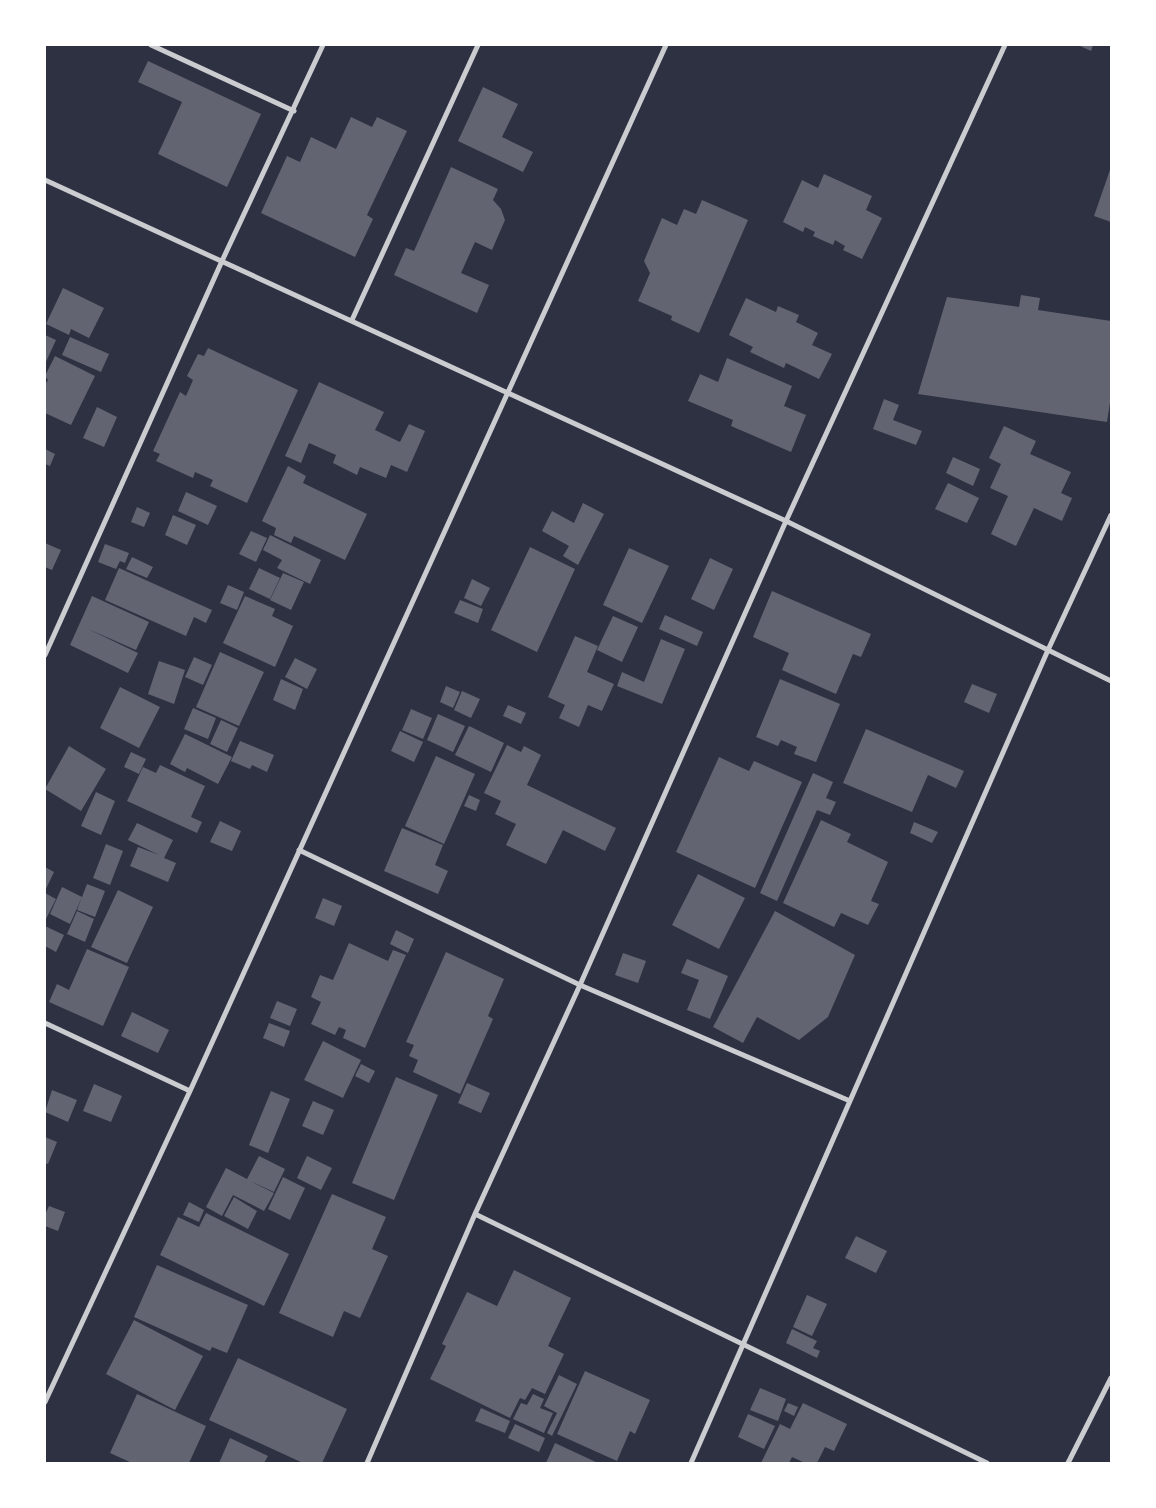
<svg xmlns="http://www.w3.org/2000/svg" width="1156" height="1508" font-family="'PT Sans',sans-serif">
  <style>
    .building { fill: #626471 }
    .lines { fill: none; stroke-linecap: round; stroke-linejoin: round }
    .minor { stroke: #caccd0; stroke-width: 5 }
  </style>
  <rect width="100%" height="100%" fill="#2d3142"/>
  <path class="building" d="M1078 45H1093L1091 51Z
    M148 61 261 114 227 187 158 154 182 102 138 82Z
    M483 87 518 104 502 137 533 152 523 172 458 141Z
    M351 117 372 127 377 117 407 131 367 215 373 219 355 257 261 213 287 156 300 162 311 137 336 149Z
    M451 167 498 189 493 200 501 209 505 220 492 250 475 242 461 273 489 285 477 313 394 275 406 248 414 251Z
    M1111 167V222L1094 216Z
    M824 174 872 196 866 210 882 218 862 259 843 250 845 246 835 240 833 245 813 236 815 232 805 227 803 232 783 222 802 180 818 188Z
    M702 200 748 220 699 333 671 320 672 316 638 301 650 273 644 261 662 218 677 225 684 209 696 214Z
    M63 288 104 308 89 338 71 329 69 335 46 324Z
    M1021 295 1040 298 1038 310 1111 321V396L1107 422 918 394 947 297 1019 307Z
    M746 298 776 312 778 306 799 315 796 322 818 333 812 345 832 354 819 379 786 363 784 368 750 352 753 347 729 335Z
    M45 335 56 340 45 364Z
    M70 337 109 354 101 372 62 355Z
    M208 348 298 390 247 503 210 486 213 480 195 472 193 478 156 461 160 454 153 451 180 392 186 396 193 380 187 376 198 354 204 356Z
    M55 356 95 376 71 425 45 413V385L48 380 45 376Z
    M727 358 792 386 784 406 806 415 791 452 731 426 733 420 688 401 700 374 718 382Z
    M319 382 384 412 375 430 400 442 409 424 425 431 407 472 391 465 386 478 360 467 357 475 333 463 336 455 309 443 301 463 285 456Z
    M884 399 899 405 893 420 922 431 916 445 873 429Z
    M97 407 117 417 104 447 83 438Z
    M1004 426 1036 441 1030 454 1071 472 1061 493 1072 498 1062 521 1034 508 1016 546 991 534 1008 496 990 488 1001 464 989 458Z
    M45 449 55 454 50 466 45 464Z
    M953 457 980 469 973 486 946 473Z
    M288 466 306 476 303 483 367 514 345 560 294 536 291 543 274 535 276 528 262 521Z
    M948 483 979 498 967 523 935 509Z
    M186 492 217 506 208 525 178 511Z
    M583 503 604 514 578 565 563 556 569 546 542 531 552 511 574 523Z
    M137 507 150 513 144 527 131 522Z
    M173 515 196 525 187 545 165 535Z
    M251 531 267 538 256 562 239 554Z
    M270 535 321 560 310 584 277 568 282 560 263 550Z
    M45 543 61 550 52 570 45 567Z
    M105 544 129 553 125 563 120 561 116 569 98 562Z
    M530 547 575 569 537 652 491 630Z
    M629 548 669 566 642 623 603 605Z
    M132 557 153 567 147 578 126 569Z
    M710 558 733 569 714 610 691 599Z
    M119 568 212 610 206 623 194 617 186 636 105 600Z
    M259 568 280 578 270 599 249 589Z
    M283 573 304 582 291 610 270 600Z
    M472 579 490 588 481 606 464 598Z
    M228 585 244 592 237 610 220 603Z
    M772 591 871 634 861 657 853 654 836 694 782 670 789 653 753 637Z
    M92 596 149 622 136 650 88 629 138 653 128 673 70 645Z
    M245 596 275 609 272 616 293 626 275 667 223 643Z
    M460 600 483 609 478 623 454 613Z
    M665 615 703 632 697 646 659 629Z
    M613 616 638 627 622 662 597 650Z
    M575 636 598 646 587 672 614 684 602 711 588 705 579 727 559 718 565 705 548 697Z
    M661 639 685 649 662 704 617 686 622 672 644 682Z
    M220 652 264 672 239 726 196 707Z
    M194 657 212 665 203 685 185 677Z
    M295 658 317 669 307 689 285 677Z
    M159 661 185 670 174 704 148 694Z
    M281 679 303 689 295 710 273 700Z
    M780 679 840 704 816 762 794 754 797 747 781 740 778 746 756 737Z
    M972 684 997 694 989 713 964 702Z
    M446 686 460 692 453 708 440 702Z
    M120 687 160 707 139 748 100 728Z
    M462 691 480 699 471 718 454 710Z
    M508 705 526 713 521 724 503 716Z
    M193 708 216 718 208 739 184 729Z
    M411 709 432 718 423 739 402 730Z
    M438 714 465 726 453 752 427 740Z
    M221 720 238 728 227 752 210 744Z
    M469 726 504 743 491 772 455 755Z
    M866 729 964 771 956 788 928 775 912 812 843 783Z
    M400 731 423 742 414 762 391 751Z
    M185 734 232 757 218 784 187 768 185 772 170 764Z
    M240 741 274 755 267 772 252 765 250 769 231 761Z
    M507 745 521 752 524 746 541 755 527 785 616 828 605 851 563 830 546 864 506 845 516 824 495 814 501 801 484 793Z
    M69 746 106 769 81 811 45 789Z
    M131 752 146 759 139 774 124 767Z
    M436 756 475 774 444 844 405 826Z
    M719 757 749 771 754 761 802 782 755 888 676 852Z
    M160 765 205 786 191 817 202 822 197 833 127 801 143 767 156 773Z
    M813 773 833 782 826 798 836 802 830 815 817 810 777 901 760 893Z
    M96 792 115 801 101 835 81 826Z
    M469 795 480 800 476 811 464 806Z
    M821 820 851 834 847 842 888 862 871 901 879 904 868 925 841 913 834 927 783 903Z
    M220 821 241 831 232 851 210 842Z
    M914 822 938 832 932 843 910 833Z
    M137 823 173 840 164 858 176 863 168 882 130 866 138 847 159 855 128 840Z
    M402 828 443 845 435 865 448 871 438 894 384 871Z
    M106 844 123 851 110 885 93 878Z
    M45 867 54 872 45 891Z
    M698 874 745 898 719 949 672 925Z
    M87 884 105 891 95 917 77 910Z
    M62 887 82 897 70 924 50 914Z
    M118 890 153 907 127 963 91 947Z
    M45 893 56 899 45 921Z
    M323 898 342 906 334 926 315 918Z
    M77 911 94 919 85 942 67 934Z
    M775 911 855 955 828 1017 799 1040 757 1017 743 1043 713 1027Z
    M45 926 64 935 56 952 45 946Z
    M396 930 414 939 408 953 390 944Z
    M349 943 388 961 393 950 406 955 365 1048 343 1038 346 1030 339 1027 335 1035 311 1024 321 1002 311 997 320 975 333 980Z
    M87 949 129 967 103 1026 49 1002 57 984 69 990Z
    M446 952 504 979 488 1016 493 1019 460 1094 413 1072 418 1060 409 1056 414 1045 406 1042Z
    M623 953 646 961 638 983 615 975Z
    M687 959 728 976 710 1019 687 1010 699 980 681 973Z
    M277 1001 297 1009 290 1026 270 1018Z
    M132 1012 169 1030 158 1053 121 1036Z
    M269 1023 290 1031 284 1047 263 1038Z
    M323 1041 361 1060 343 1098 304 1080Z
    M361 1064 375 1071 369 1083 355 1076Z
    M396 1077 438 1095 394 1200 352 1183Z
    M467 1083 490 1093 481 1113 458 1103Z
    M94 1084 122 1096 111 1122 83 1111Z
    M52 1090 77 1100 68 1122 45 1112Z
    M271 1091 290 1099 268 1153 249 1145Z
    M313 1101 334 1110 323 1135 302 1126Z
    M45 1137 57 1142 48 1164 45 1163Z
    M259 1156 285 1169 274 1192 250 1181 274 1193 264 1211 233 1195 222 1216 206 1207 226 1168 247 1179Z
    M307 1156 332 1168 321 1190 297 1178Z
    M283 1177 305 1188 290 1220 268 1209Z
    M332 1194 386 1217 372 1249 388 1256 360 1318 344 1311 333 1337 279 1313Z
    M234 1197 257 1211 248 1229 224 1216Z
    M189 1202 204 1210 199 1222 183 1215Z
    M49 1206 65 1212 58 1231 45 1226V1215Z
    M206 1213 289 1254 264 1306 160 1255 178 1217 199 1227Z
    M856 1236 887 1251 876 1273 845 1258Z
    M157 1265 248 1305 227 1353 212 1347 210 1351 134 1317Z
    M514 1270 571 1298 548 1346 564 1354 545 1394 532 1388 525 1400 520 1398 510 1418 430 1379 446 1346 442 1344 467 1292 497 1306Z
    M807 1295 827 1304 812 1336 793 1327Z
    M134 1320 203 1356 175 1410 106 1374Z
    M792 1329 817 1341 813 1348 820 1351 817 1358 786 1343Z
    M238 1358 347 1409 322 1463H303L209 1420Z
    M585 1371 650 1400 635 1434 630 1431 617 1461 557 1434Z
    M559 1375 577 1384 552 1436 547 1433 557 1413 544 1406Z
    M760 1388 786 1399 778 1421 750 1410Z
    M137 1394 206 1426 189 1463H132L110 1453Z
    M533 1394 544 1399 540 1408 553 1413 544 1433 513 1419 521 1403 527 1405Z
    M788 1403 798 1407 794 1416 784 1411Z
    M803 1403 847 1424 834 1451 825 1447 817 1463H805L792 1457 789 1463H761L780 1424 790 1429Z
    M481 1408 510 1421 505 1433 475 1421Z
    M748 1414 775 1426 764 1449 738 1437Z
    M515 1424 545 1438 539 1452 508 1438Z
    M230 1438 268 1456 264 1463H219Z
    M555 1443 598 1463H546Z"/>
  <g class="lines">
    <path class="minor" d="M151 45 294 111
      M45 180 786 521 1111 681
      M352 320 478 45
      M45 655 222 261 323 45
      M299 850 580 985 850 1101
      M45 1023 190 1091
      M475 1214 987 1463
      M45 1402 190 1091 666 45
      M367 1463 475 1214 580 985 786 521 1005 45
      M691 1463 1048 650 1111 515
      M1068 1463 1111 1378"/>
  </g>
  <rect width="1156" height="1508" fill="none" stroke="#ffffff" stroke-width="92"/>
</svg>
